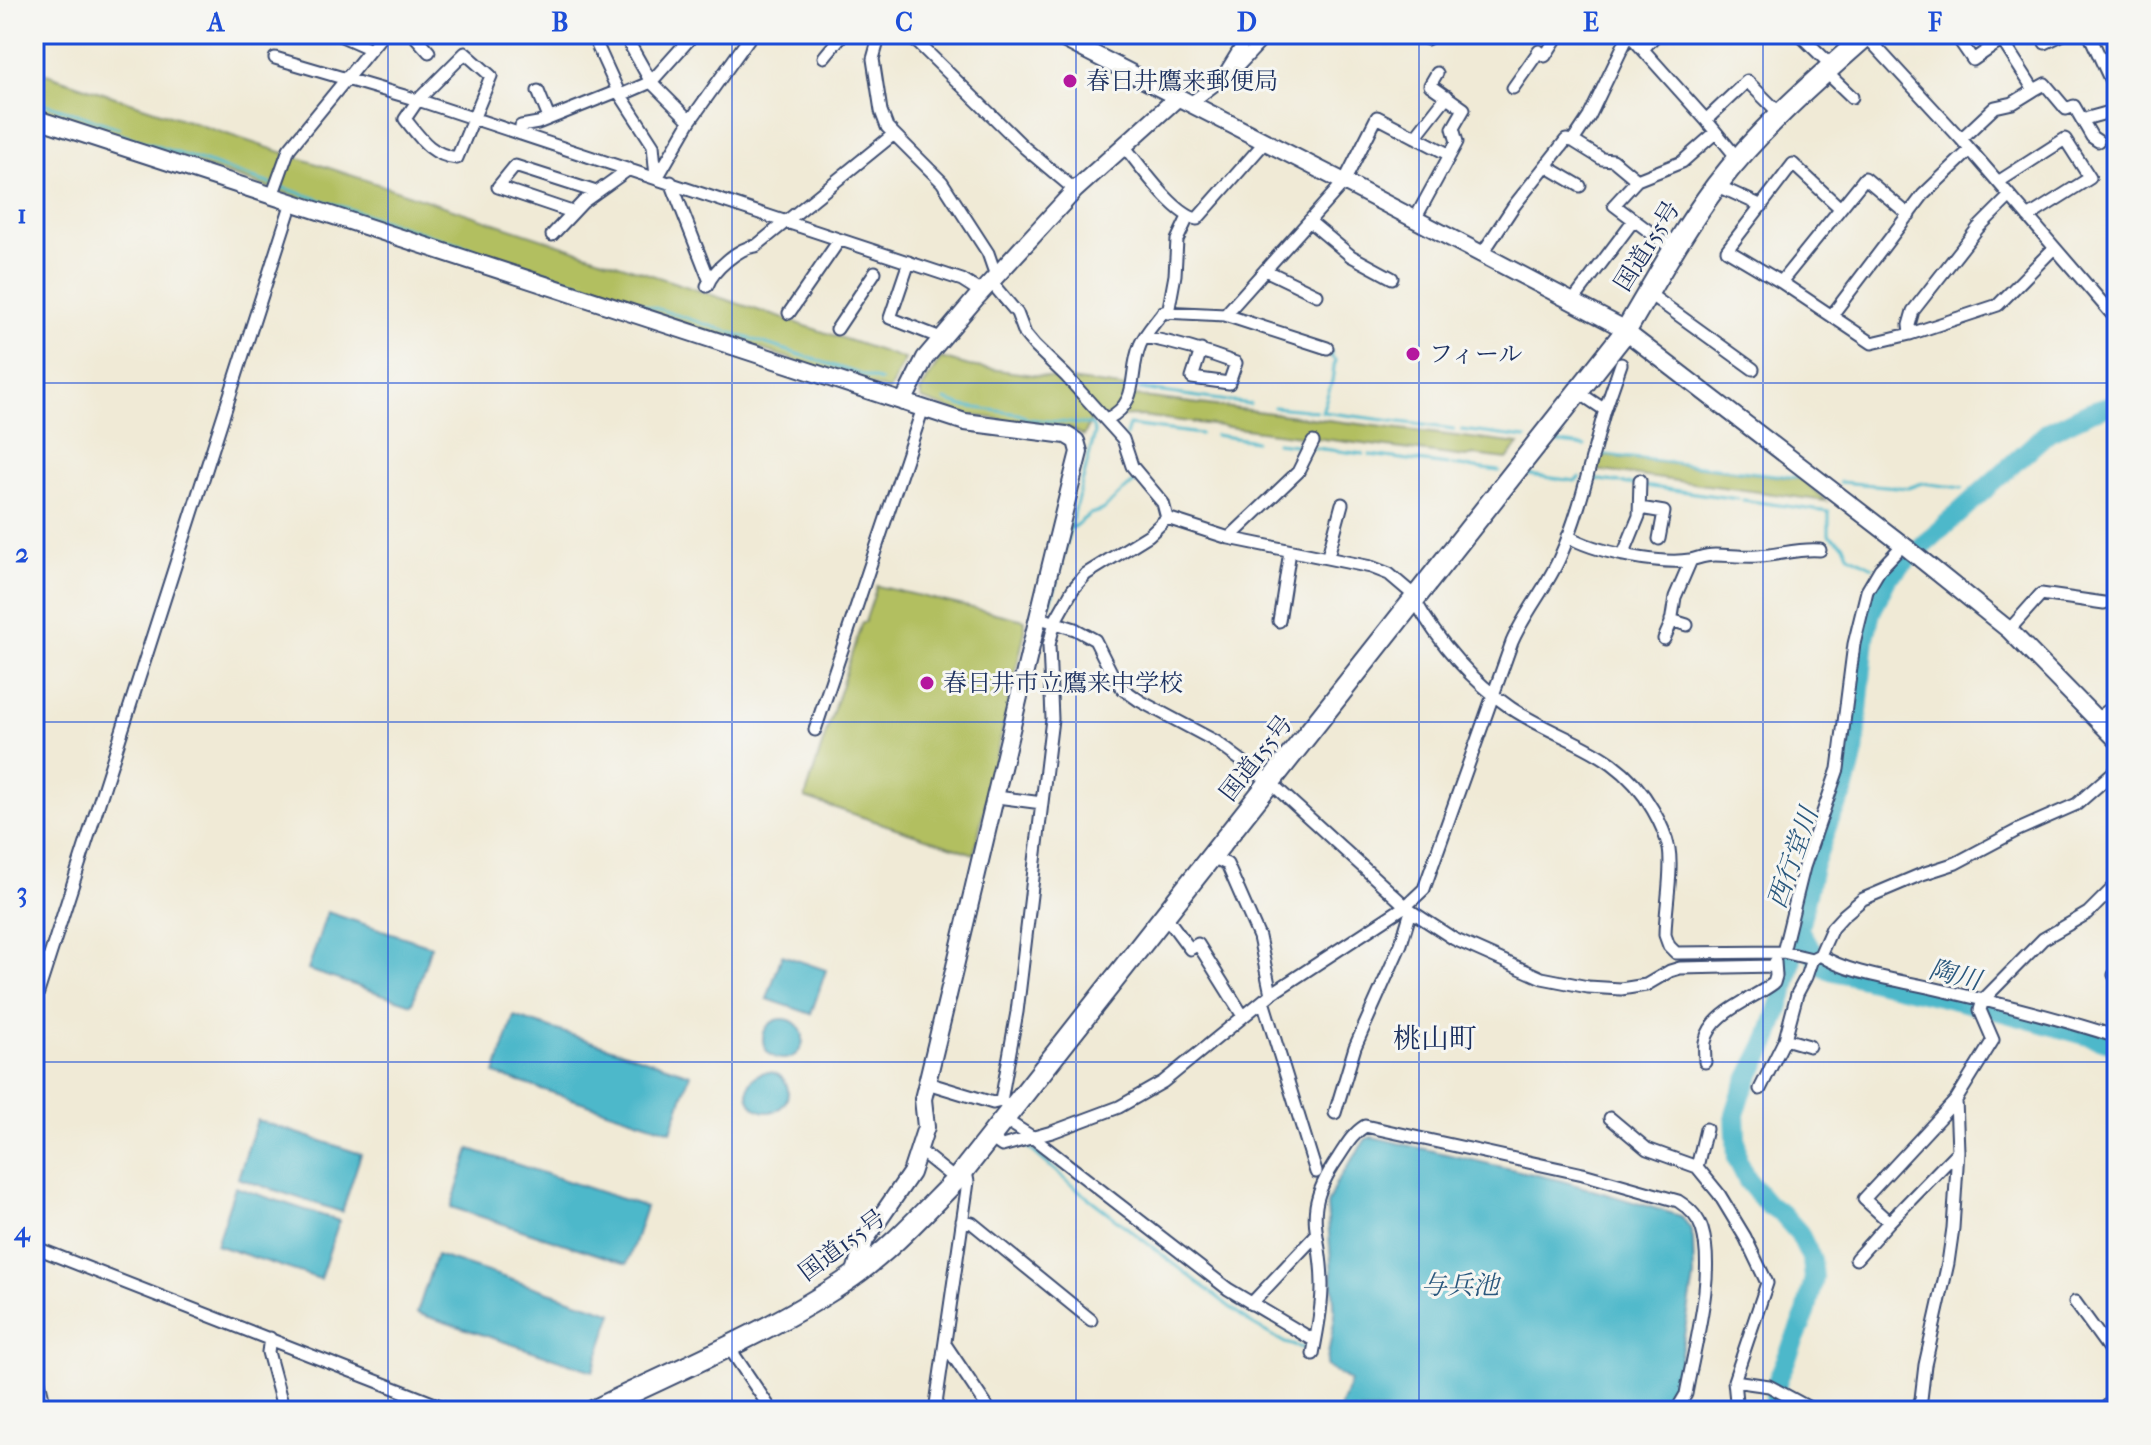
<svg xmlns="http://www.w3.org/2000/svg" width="2151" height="1445" font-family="'IM FELL French Canon','Noto Serif JP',serif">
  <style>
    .green { fill: #b2bf61; stroke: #667760; stroke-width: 2 }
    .water { fill: #4db8ca; stroke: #347494; stroke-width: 2 }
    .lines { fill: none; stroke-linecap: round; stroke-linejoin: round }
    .stream { stroke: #4db8ca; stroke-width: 3 }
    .river { stroke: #4db8ca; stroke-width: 20 }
    .street-casing { stroke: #3b4b70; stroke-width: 15 }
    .secondary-casing { stroke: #3b4b70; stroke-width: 20 }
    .highway-casing { stroke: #3b4b70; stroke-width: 24 }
    .street { stroke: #fff; stroke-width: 11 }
    .secondary { stroke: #fff; stroke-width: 16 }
    .highway { stroke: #fff; stroke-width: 20 }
    .grid { fill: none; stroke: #1d4ed8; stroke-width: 2; stroke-opacity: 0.55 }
    .poi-dot { fill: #b5179e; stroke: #f6f6f2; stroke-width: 3 }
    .labels { text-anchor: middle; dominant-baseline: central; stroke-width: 6; stroke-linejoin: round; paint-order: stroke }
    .poi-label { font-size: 24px; fill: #1b2f5e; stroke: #f6f6f2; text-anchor: start }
    .street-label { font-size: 24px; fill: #1b2f5e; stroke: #f6f6f2 }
    .water-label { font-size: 26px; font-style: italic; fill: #2a587e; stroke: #f6f6f2 }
    .quarter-label { font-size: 28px; fill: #1b2f5e; stroke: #f6f6f2 }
    .neatline { fill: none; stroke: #1d4ed8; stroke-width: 3 }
    .grid-label { font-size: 26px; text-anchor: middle; font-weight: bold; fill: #1d4ed8 }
  </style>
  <rect width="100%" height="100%" fill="#f6f6f2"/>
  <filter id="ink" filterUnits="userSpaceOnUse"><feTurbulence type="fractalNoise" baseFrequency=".0125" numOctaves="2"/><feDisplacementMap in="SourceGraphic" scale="16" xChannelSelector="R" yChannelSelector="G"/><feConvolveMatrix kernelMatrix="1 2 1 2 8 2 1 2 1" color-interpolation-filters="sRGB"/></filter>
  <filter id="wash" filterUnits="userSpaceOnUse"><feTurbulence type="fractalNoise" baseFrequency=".006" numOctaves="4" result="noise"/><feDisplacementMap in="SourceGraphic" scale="32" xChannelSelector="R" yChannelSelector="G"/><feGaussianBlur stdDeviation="1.8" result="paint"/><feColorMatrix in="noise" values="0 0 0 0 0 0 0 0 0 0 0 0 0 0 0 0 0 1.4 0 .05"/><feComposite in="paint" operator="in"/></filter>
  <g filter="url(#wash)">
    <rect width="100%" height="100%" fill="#f0ead6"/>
    <path class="green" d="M34 70 905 359 889 391 34 111Z
      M941 358 969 366 1127 388 1135 396 1519 444 1507 459 1474 455 1466 457 1142 416 1092 417 1084 436 1069 428 967 415 922 399 920 392Z
      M1599 455 1801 479 1826 501 1595 470Z
      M877 586 1025 620V631L974 854 805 798 862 622H865Z"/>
    <path class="water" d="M327 912 431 946 412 1004 308 970Z
      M782 955 826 970 811 1014 767 999Z
      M514 1016 690 1074 671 1131 495 1074Z
      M763 1039a20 20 0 1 1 40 0a20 20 0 1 1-40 0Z
      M748 1092a20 20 0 1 1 40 0a20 20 0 1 1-40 0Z
      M257 1120 361 1154 342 1212 238 1178Z
      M1372 1137 1559 1180 1681 1216 1690 1228 1693 1238 1694 1278 1676 1382 1660 1411H1339L1350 1381 1326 1366 1335 1316 1327 1205 1335 1185 1366 1139Z
      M470 1149 646 1207 627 1264 451 1207Z
      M235 1187 339 1221 320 1279 216 1245Z
      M436 1255 613 1313 593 1371 417 1313Z"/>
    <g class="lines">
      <path class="stream" d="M34 100 119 128
        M120 134 271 184
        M281 187 881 381
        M1140 389 1250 404
        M945 400 963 406 1019 414 1029 419 1092 425 1095 433 1051 602
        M1274 407 1317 411
        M1322 412 1332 381 1335 360 1331 357V351
        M1323 412 1454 429
        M1462 430 1526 438
        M1215 435 1255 441
        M1126 436 1129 425 1200 434
        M1552 442 1585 446
        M1276 443 1304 446
        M1315 448 1363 454
        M1598 454 1801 478
        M1370 455 1448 465
        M1452 465 1499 471
        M1529 475 1575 481 1580 477
        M1593 479 1636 485
        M1840 482 1908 488 1922 483 1962 488
        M1644 486 1738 499
        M1743 500 1829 512V535L1844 545 1849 555 1873 567
        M1071 529 1090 514 1103 510 1122 492 1138 480
        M1026 1145 1068 1182 1252 1324 1285 1343 1309 1350
        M1775 1398 1794 1411
        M1665 1403 1672 1407"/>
      <path class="river" d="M1798 929 1821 965 1830 970 1989 1008 2117 1044
        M1776 1411 1775 1398 1778 1379 1806 1313 1814 1278 1812 1260 1799 1233 1783 1215 1768 1205 1748 1181 1737 1159 1735 1114 1742 1092 1769 1038 1785 990 1813 867 1830 818 1844 792 1854 753 1865 637 1871 612 1888 577 2048 432 2089 412 2117 403"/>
    </g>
  </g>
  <g filter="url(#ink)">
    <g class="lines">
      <defs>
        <path id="street" d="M337 34 371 49
          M413 34 429 52
          M592 34 618 91 653 145 656 177
          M880 34 873 59 881 111 887 127 942 182 988 253 996 276
          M905 34 919 44 1025 148 1075 190
          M1336 34 1344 38
          M1419 34 1427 39
          M1799 34 1832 66
          M1955 34 1973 60 2002 40 2034 90 2013 103 1995 107 1961 139
          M2089 34 2117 94
          M1866 36 1961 139 2117 320
          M2045 43 2063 34
          M1643 49 1657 34
          M465 53 491 76 457 158C431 155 421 139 405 119L418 100Z
          M824 57 843 34
          M275 58 418 100 962 280 981 292
          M1826 72 1852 97
          M1228 77 1268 34
          M1513 88 1539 51 1545 56 1559 34
          M2034 90 2045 84 2066 109 2074 106 2092 137 2098 141
          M538 91 549 118
          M621 95 651 82 624 34
          M1189 104 1220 81 1249 34
          M2088 118 2117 110
          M1706 120 1747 81 1780 114
          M690 121 651 82 694 34
          M521 134V126L538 123 618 91
          M1415 137 1447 96
          M1573 141 1602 159 1613 160 1637 180
          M1124 146C1140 165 1173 214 1197 219L1265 142
          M1546 166 1580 186
          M657 178 690 121 752 34
          M671 182 709 279
          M1998 182 2065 139 2090 178 2028 217
          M1716 185 1762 206
          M272 196 289 149 383 34
          M1839 207 1793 164 1727 250 1781 282 1872 343 1910 334 1998 305 2054 248
          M572 212 498 187 515 166 596 192
          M1415 219 1457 142 1453 128 1464 109 1430 85 1437 73
          M1309 221 1351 256 1392 278
          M552 235 583 202 629 169
          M1674 250 1614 205 1637 180 1682 162 1715 133
          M1482 254 1513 207 1566 140 1573 141 1589 117 1629 34 1706 120 1738 159
          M909 262 890 318 941 338
          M1265 270 1317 295
          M991 282 1017 313 1025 334 1035 346 1066 376 1123 439 1132 466 1163 503 1167 518 1229 538 1371 567 1389 574 1416 597
          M1781 282 1865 178 1909 215
          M707 286C713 270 739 247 756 246L894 134
          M1648 293 1753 369
          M1573 301 1633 221
          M789 313 838 242
          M1168 313 1175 275 1177 240 1188 217
          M1225 315 1327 348
          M1832 315 1923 195 1969 151
          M837 329 875 272
          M1910 334 1909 325 1913 311 1978 228 2009 197
          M1145 337C1176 343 1206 352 1236 363L1229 383 1192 378 1201 350
          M1605 410 1621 364
          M1107 419C1141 402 1128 374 1140 345 1145 333 1155 323 1163 312L1225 315 1344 182 1377 117 1450 155
          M1640 508 1664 512 1659 539
          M1568 536C1593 552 1662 565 1690 560 1699 558 1705 555 1715 555 1729 555 1744 557 1758 556 1780 555 1798 548 1820 550
          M1229 538 1298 472 1313 442
          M1623 555 1639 516 1640 480
          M1328 556 1342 504
          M1414 599C1439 643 1469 679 1511 708 1565 744 1618 748 1653 810 1660 822 1666 835 1669 849 1673 871 1665 910 1665 935L1669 946 1676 953 1783 952 1812 959
          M1037 617 1075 629 1095 640 1113 676 1123 689 1140 701 1215 741 1270 782 1411 911 1454 939 1542 978 1588 987 1621 989 1646 985 1670 971 1680 968 1775 966
          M1671 620 1687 625
          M1279 621 1290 551
          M2009 630 2041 594 2104 603
          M1664 639 1671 623 1675 597 1691 560
          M2098 718 2117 704
          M815 730 923 408
          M997 797 1042 803
          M1212 857 1227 864 1259 937 1271 994
          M1164 914 1190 949 1198 944 1243 1016
          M1783 952 1804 867 1838 769 1854 644 1867 591 1880 569 1903 545
          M1820 955C1848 974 1899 980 1932 988 1994 1002 2056 1017 2117 1037
          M2114 975 2117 977
          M1263 1001 1316 1172
          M34 1005 292 202
          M1785 1039 1809 1046
          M1705 1062C1705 1056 1704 1048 1705 1042 1711 1012 1752 1000 1774 983L1776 976 1775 962
          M927 1083 993 1103 1001 1101
          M1760 1089 1785 1039 1797 994 1806 977 1812 959 1820 955 1832 928 1844 915 1863 899 1922 874 1956 863 2018 830 2077 804 2117 769
          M1956 1100 1864 1199 1889 1222 1958 1151
          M1012 1108 1001 1101 1017 1012 1052 719 1049 645 1055 621 1073 589 1086 574 1149 535 1167 518
          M1335 1113 1355 1047 1401 944 1411 911
          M1610 1118 1647 1149 1697 1167 1719 1194 1745 1237 1767 1283 1734 1381 1737 1411
          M1004 1119 1032 1137 1228 1289 1315 1341
          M989 1137 1002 1146 1052 1132 1119 1107 1163 1082 1271 994 1407 905 1424 889 1512 642C1525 612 1547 587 1560 557 1581 510 1591 458 1605 410L1578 392
          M919 1150 956 1180
          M1697 1167 1706 1129
          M962 1221 972 1223 1091 1320
          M34 1247 453 1411
          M1856 1259 1889 1222
          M2075 1302 2117 1360
          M1251 1304 1315 1236
          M270 1338 268 1352 284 1411
          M945 1344 990 1411
          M728 1346 772 1411
          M1313 1354C1317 1332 1322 1310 1322 1287 1323 1229 1298 1216 1338 1158 1346 1146 1352 1134 1365 1126L1583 1174 1678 1201C1689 1208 1698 1216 1702 1229 1716 1274 1694 1348 1686 1394L1676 1411
          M34 1360 46 1411
          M1734 1381 1769 1386 1815 1411
          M935 1411 968 1182 965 1167
          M1916 1411 1921 1399 1925 1365 1948 1263 1953 1228 1958 1151 1956 1100 1993 1040 1980 1010 1983 1000 2043 939 2088 913 2117 884"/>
        <path id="secondary" d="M1054 34 1344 182 1617 325 1907 548 2009 630 2117 740
          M34 118 965 422 1066 435 1076 441 1079 452C1024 667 976 883 923 1099L926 1127 911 1173 865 1240 854 1275
          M903 402 925 358 976 298 1075 190 1177 98
          M2106 1411 2117 1399"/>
        <path id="highway" d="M593 1411C677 1370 777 1329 853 1276 891 1249 923 1213 956 1180L1625 332C1654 283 1682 232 1716 186 1759 129 1815 81 1868 34"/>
      </defs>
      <use href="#street" class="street-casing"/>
      <use href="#secondary" class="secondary-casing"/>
      <use href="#highway" class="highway-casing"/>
      <use href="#street" class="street"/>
      <use href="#secondary" class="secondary"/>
      <use href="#highway" class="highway"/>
    </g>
  </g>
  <path class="grid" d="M388 34V1411M732 34V1411M1076 34V1411M1419 34V1411M1763 34V1411M34 383H2117M34 722H2117M34 1062H2117"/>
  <g class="poi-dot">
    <circle cx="1070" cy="81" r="8"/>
    <circle cx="1413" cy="354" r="8"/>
    <circle cx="927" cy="683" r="8"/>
  </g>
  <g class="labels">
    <g class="poi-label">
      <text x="1086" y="81">春日井鷹来郵便局</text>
      <text x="1429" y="354">フィール</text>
      <text x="943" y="683">春日井市立鷹来中学校</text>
    </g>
    <g class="street-label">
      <text transform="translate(1647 246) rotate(-58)">国道155号</text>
      <text transform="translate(1256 758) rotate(-52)">国道155号</text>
      <text transform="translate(842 1245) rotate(-37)">国道155号</text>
    </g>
    <g class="water-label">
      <text transform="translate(1793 858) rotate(-71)">西行堂川</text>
      <text transform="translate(1955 975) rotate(14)">陶川</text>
      <text x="1460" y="1285">与兵池</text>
    </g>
    <g class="quarter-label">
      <text x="1435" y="1038">桃山町</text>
    </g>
  </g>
  <rect width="2151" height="1445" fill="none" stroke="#f6f6f2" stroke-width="88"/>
  <rect x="44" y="44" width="2063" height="1357" class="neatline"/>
  <g class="grid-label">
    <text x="216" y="31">A</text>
    <text x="560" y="31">B</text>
    <text x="904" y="31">C</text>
    <text x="1247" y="31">D</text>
    <text x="1591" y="31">E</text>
    <text x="1935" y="31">F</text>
    <text x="22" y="223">1</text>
    <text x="22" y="562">2</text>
    <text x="22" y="901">3</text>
    <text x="22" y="1240">4</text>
  </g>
</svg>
